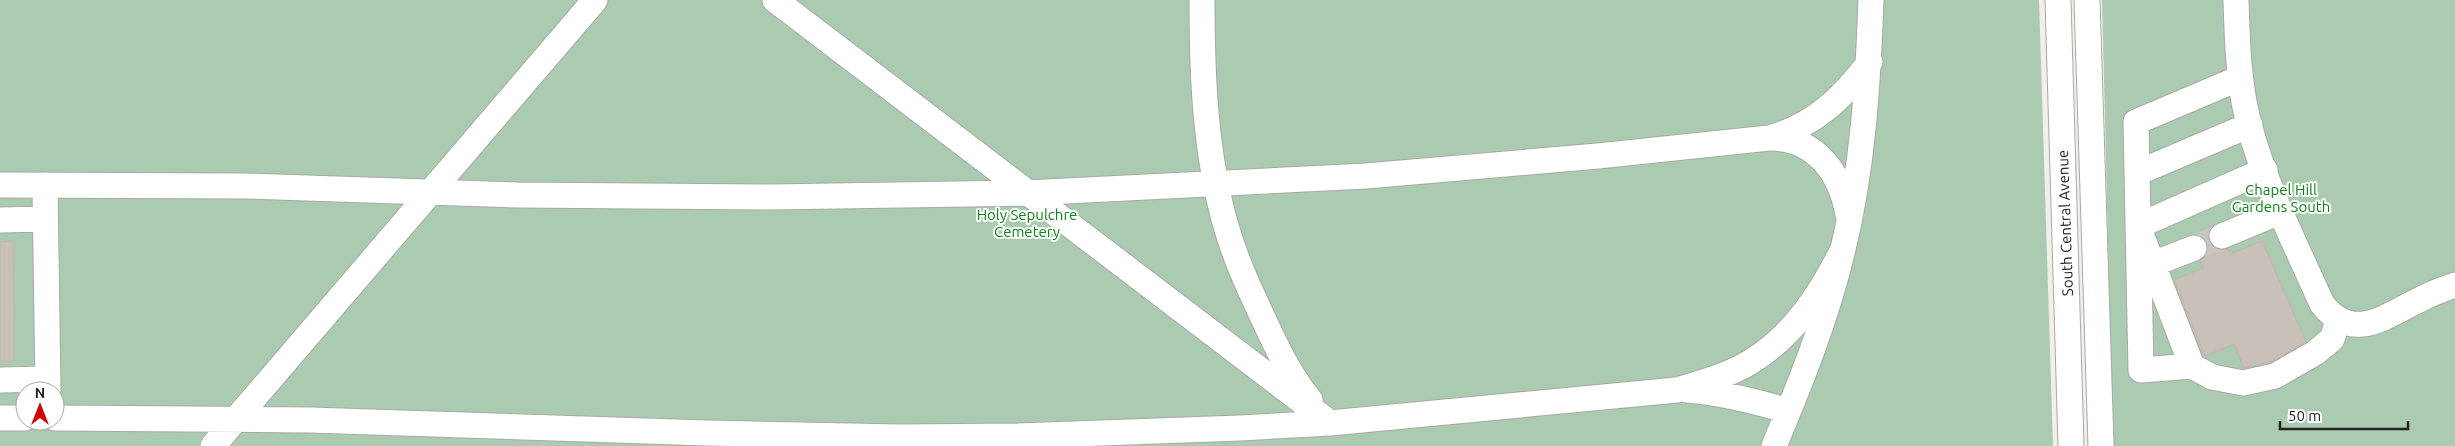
<svg xmlns="http://www.w3.org/2000/svg" width="2455" height="446" font-family="Ubuntu,sans-serif">
  <style>
    .cemetery { fill: #aacbaf; fill-rule: evenodd }
    .building { fill: #c7bfb8; stroke: #c4b6ab }
    .lines { fill: none; stroke-linecap: round; stroke-linejoin: round }
    .minor-tunnel { stroke: #c8c6c1; stroke-width: 25; stroke-dasharray: 25 12; stroke-linecap: butt }
    .minor-casing { stroke: #a9a9a9; stroke-width: 27 }
    .minor { stroke: #fff; stroke-width: 25 }
    .labels { text-anchor: middle; dominant-baseline: central; stroke-width: 4; stroke-linejoin: round; paint-order: stroke }
    .park-label { font-size: 15px; fill: #0c8416; stroke: #fff }
    .street-label { font-size: 15px; fill: #222; stroke: #fff }
  </style>
  <rect width="100%" height="100%" fill="#f2efe9"/>
  <path class="cemetery" d="M0 0H2039L2053 446H0ZM25 391H55V421H25Z
    M2102 0H2455V446H2113Z"/>
  <path class="building" d="M2208 234 2209 241 2213 247 2220 250 2228 249 2230 254 2262 241 2306 342 2270 362 2244 368 2234 344 2205 356 2174 280 2203 268 2200 261 2205 257 2208 250 2207 242 2202 236Z
    M13 241 14 361 0 362V242Z"/>
  <g class="lines">
    <path class="minor-tunnel" d="M2194 248 2222 236"/>
    <defs>
      <path id="minor" d="M775 0 1330 423
        M1202 0C1202 76 1205 153 1226 226 1235 258 1249 288 1263 318 1276 346 1290 376 1310 400
        M2058 0 2071 446
        M2087 0 2101 446
        M2236 0C2237 34 2238 68 2244 102 2257 171 2294 240 2322 304 2353 343 2384 317 2419 300 2430 294 2443 289 2455 285
        M2240 78 2136 122 2141 370 2192 366 2212 377 2243 383 2275 376 2315 353 2332 339 2338 321
        M1772 138C1816 139 1841 173 1848 215
        M2137 173 2250 125
        M0 185 245 186 518 195 771 197 1026 193 1366 176 1598 156 1769 138C1814 126 1842 98 1870 62
        M45 185 48 391
        M0 220 45 219
        M2222 236 2282 211
        M2153 264 2194 248
        M2192 366 2138 226 2265 170
        M0 380 47 379
        M1687 390C1723 393 1755 401 1788 411
        M0 418H25
        M55 418 310 420 707 433 900 437 1018 436 1240 428 1330 423 1677 390C1703 382 1730 375 1752 361 1795 334 1821 293 1843 249
        M213 446 595 0
        M1774 446C1801 382 1827 317 1843 249 1863 167 1868 84 1871 0"/>
    </defs>
    <use href="#minor" class="minor-casing"/>
    <use href="#minor" class="minor"/>
  </g>
  <g class="labels">
    <g class="park-label">
      <text x="2281" y="189">Chapel Hill<tspan x="2281" dy="17">Gardens South</tspan></text>
      <text x="1027" y="214">Holy Sepulchre<tspan x="1027" dy="17">Cemetery</tspan></text>
    </g>
    <g class="street-label">
      <text transform="translate(2065 223) rotate(-92)">South Central Avenue</text>
    </g>
  </g>
  <g transform="translate(40 406)"><circle r="24" fill="#ffffff" stroke="#a7a7a7"/>
  <path d="M0-4L9 19L0 12L-9 19Z" fill="#d40000"/>
  <text y="-8" font-size="14" font-weight="bold" text-anchor="middle" fill="#222222">N</text>
  </g>
  <path d="M2280 421v8h128v-8" fill="none" stroke="#222222" stroke-width="2.5"/>
  <text x="2288" y="421" font-size="15" fill="#222222" stroke="#ffffff" stroke-width="4" paint-order="stroke">50 m</text>
</svg>
